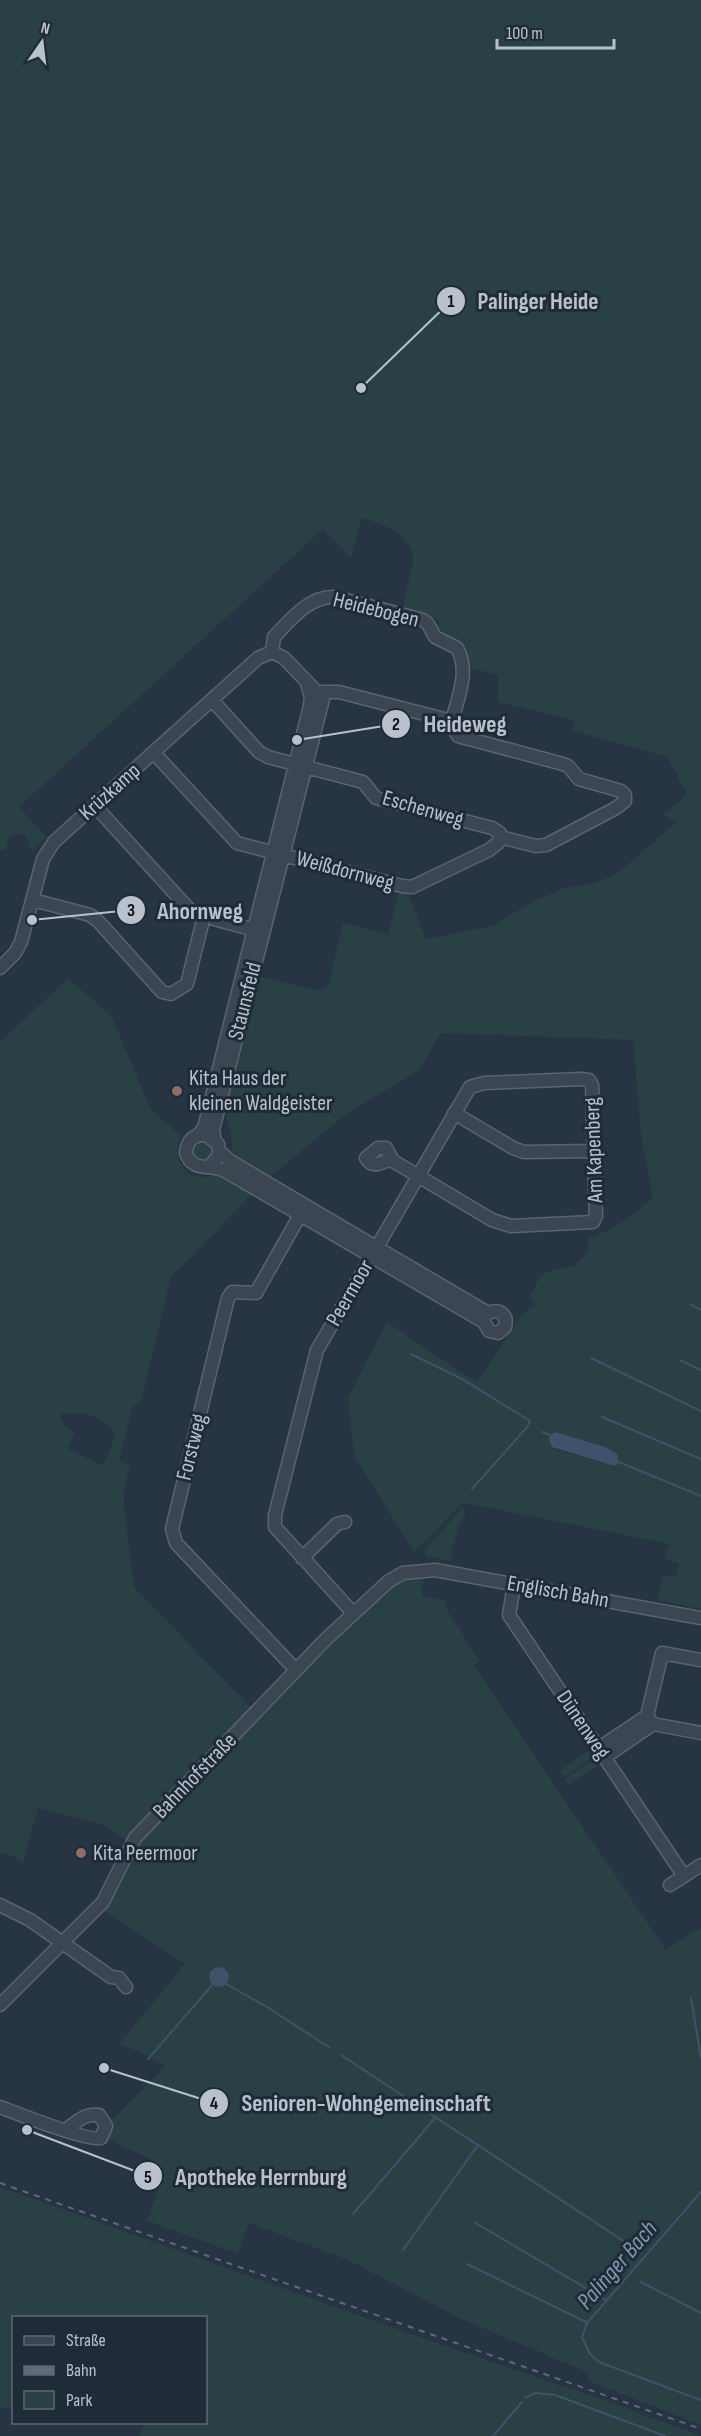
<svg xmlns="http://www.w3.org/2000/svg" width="701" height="2436" font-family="'Sofia Sans Condensed',sans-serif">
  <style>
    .green { fill: #294144; fill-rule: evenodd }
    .water { fill: #3e526b }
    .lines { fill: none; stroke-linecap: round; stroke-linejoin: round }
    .stream { stroke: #3e526b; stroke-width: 2 }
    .minor-casing { stroke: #5a6470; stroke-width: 15 }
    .minor { stroke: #3c4652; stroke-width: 12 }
    .rail { stroke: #5e6a79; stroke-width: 2; stroke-dasharray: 6 6; stroke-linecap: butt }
    .education-dot { fill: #8d6e63; stroke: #202b38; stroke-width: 2 }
    .labels { text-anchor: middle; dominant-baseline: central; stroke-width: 6; stroke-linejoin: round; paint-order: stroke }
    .street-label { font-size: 22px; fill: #b9c1cc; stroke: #202b38 }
    .poi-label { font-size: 22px; fill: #b9c1cc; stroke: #202b38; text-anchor: start }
    .water-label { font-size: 24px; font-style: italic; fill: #8198b2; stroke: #202b38 }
    .leader { fill: none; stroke: #b9c1cc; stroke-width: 2 }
    .callout-dot { fill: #b9c1cc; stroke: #202b38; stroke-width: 2 }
    .mark-label { font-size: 18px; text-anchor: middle; font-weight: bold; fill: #111 }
    .callout-label { font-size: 24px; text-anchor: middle; font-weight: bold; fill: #b9c1cc; stroke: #202b38; stroke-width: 6; stroke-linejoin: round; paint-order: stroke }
  </style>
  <rect width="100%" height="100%" fill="#273443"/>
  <path class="green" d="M0 0H701V1609L657 1600 663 1575 676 1577 679 1564 670 1561 664 1556 669 1544 463 1503 414 1552 354 1455 348 1398 387 1322 477 1383 516 1322 535 1304 530 1295 540 1277 549 1271 575 1265 588 1252 587 1237C612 1234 634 1213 653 1198L642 1142 633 1040 441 1033 419 1070 346 1114 263 1183 171 1277 141 1402 132 1407 119 1461 130 1465 123 1495 134 1587 259 1716 391 1585 404 1578 424 1574 422 1596 446 1601 445 1607 480 1661 474 1665 665 1949 701 1928V2425L589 2381 587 2372 459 2318 348 2260 249 2223 238 2254 147 2221 163 2176 155 2173 152 2160 106 2138 110 2122 165 2066 139 2052 119 2044 185 1964 104 1911 117 1892 138 1849 105 1825 38 1808 23 1864 14 1857 0 1852V1042L68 978 112 1017 150 1108 181 1136C170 1157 185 1183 210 1176 220 1173 229 1157 232 1147 235 1138 225 1123 226 1111 227 1098 233 1084 236 1071 244 1040 252 1008 260 977L322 991 328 987 343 923 388 934 399 891 407 892 426 939 492 926 532 902 564 888 592 884 618 873 676 822 663 815 687 795 668 757 573 731 575 721 498 702V675L468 667C466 646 455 642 437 634L439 623 437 619 404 609C403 595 409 581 412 568 419 537 385 524 362 518L351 558 323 529 19 807 47 837 32 851 26 836 16 833 9 836 5 851 0 850ZM80 1413C91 1414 116 1423 114 1438 112 1447 106 1457 103 1466L68 1449 75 1432 65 1426 59 1414ZM556 1432 605 1447 611 1465 560 1451 550 1444V1435Z
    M192 1151a11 11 0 1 1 22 0a11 11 0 1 1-22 0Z
    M463 1508 465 1516C454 1527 459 1538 451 1549L454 1555 450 1561 433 1557 427 1559 424 1551Z
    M593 1748 597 1754 564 1777 559 1771Z
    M598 1756 603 1762 569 1785 565 1779Z
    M0 2187 411 2334 618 2405 701 2436H139L145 2423 206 2422V2318H14L13 2410 0 2408Z"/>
  <path class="water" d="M556 1432 605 1447 617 1454 619 1462 616 1465H611L552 1447 549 1440 550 1435Z
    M209 1977a10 10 0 1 1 20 0a10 10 0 1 1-20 0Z"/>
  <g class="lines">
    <path class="stream" d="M690 1304 701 1310
      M411 1354 464 1380 530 1421 528 1426 472 1489
      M591 1358 701 1411
      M680 1360 701 1370
      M602 1417 701 1459
      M542 1432 550 1435
      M619 1462 701 1496
      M226 1984 267 2007 330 2048
      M691 1998 701 2058
      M341 2055 634 2248
      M148 2059 213 1984
      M701 2192 587 2323 582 2337 590 2354 599 2362 701 2400
      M353 2214 435 2118
      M474 2222 606 2300
      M403 2250 478 2145
      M467 2264 586 2322
      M641 2282 701 2313
      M525 2398 535 2393 555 2395 665 2436
      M493 2436 522 2402"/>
    <defs>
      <path id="minor" d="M272 652 274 637C289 621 310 595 335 597L423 620 428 624 435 637 457 648C470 671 458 697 452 721
        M272 652 284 658 313 688
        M212 700 259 752 268 757 363 782 376 798 492 828 500 833V837L536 846 546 845 616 808 625 801V795L621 791 579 779 568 766 563 764 458 736 451 725 452 721 339 692H322
        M154 753 237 843 402 886 412 887 489 850 498 843 500 837
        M33 900 90 915 98 921 162 992 171 994 187 984 204 916 195 914 189 909 95 806
        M214 919 259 931
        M0 968 15 953 21 942 43 859 54 842 258 658 272 652
        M454 1113 513 1148 524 1152 594 1151
        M198 1135 204 1128 309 710 311 698 307 683
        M215 1141 213 1130 323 699 322 692
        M210 1166 219 1155 218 1144 206 1135C194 1134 187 1140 186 1153 192 1172 210 1164 225 1171L484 1322 489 1331 498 1333 505 1327C508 1315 500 1308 488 1313L230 1161 219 1151
        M302 1558 337 1524 345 1522
        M514 1585 509 1615 684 1876
        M353 1613 275 1527V1515L317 1350 327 1333 470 1087 484 1083 581 1079 589 1080 592 1085 596 1216 593 1222 511 1226 492 1220 393 1161 386 1148H378L366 1158C373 1169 380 1163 389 1160L393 1161
        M296 1670 176 1543 172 1529 228 1298 232 1292 256 1293 304 1208
        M647 1716 662 1653 701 1660
        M647 1716 653 1724 701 1733
        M599 1748 647 1716
        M605 1757 653 1724
        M670 1885 701 1865
        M0 1905 30 1920 111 1977 119 1978 126 1987
        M0 2005 103 1902 135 1838 326 1639 389 1581 403 1573 435 1570 701 1618
        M0 2107C16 2113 89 2142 101 2138L106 2126 99 2115C85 2113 76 2122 66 2130"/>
    </defs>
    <use href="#minor" class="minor-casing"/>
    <use href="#minor" class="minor"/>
    <path class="rail" d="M0 2183 701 2429"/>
  </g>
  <g class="education-dot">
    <circle cx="177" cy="1091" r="6"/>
    <circle cx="81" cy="1853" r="6"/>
  </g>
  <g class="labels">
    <g class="street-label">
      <text transform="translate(376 610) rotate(14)">Heidebogen</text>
      <text transform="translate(110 792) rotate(-42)">Krüzkamp</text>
      <text transform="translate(423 809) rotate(16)">Eschenweg</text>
      <text transform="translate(345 871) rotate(15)">Weißdornweg</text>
      <text transform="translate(245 1001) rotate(-76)">Staunsfeld</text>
      <text transform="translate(594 1150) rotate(-92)">Am Kapenberg</text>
      <text transform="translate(350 1293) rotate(-60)">Peermoor</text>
      <text transform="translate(192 1447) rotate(-76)">Forstweg</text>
      <text transform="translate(558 1592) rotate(10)">Englisch Bahn</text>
      <text transform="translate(583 1725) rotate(56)">Dünenweg</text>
      <text transform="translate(195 1776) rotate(-46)">Bahnhofstraße</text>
    </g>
    <g class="poi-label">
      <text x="189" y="1078">Kita Haus der<tspan x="189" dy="25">kleinen Waldgeister</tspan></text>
      <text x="93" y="1853">Kita Peermoor</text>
    </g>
    <g class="water-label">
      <text transform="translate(617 2265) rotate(-49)">Palinger Bach</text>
    </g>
  </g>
  <path class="leader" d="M361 388L451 301M297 740L396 724M32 920L131 910M104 2068L214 2103M27 2130L148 2176"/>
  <g class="callout-dot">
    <circle cx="361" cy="388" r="6"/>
    <circle cx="297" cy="740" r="6"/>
    <circle cx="32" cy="920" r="6"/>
    <circle cx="104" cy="2068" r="6"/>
    <circle cx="27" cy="2130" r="6"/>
    <circle cx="451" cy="301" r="15"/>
    <circle cx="396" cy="724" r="15"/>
    <circle cx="131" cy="910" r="15"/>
    <circle cx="214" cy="2103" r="15"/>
    <circle cx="148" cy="2176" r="15"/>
  </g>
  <g class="mark-label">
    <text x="451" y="307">1</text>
    <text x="396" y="730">2</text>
    <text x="131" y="916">3</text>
    <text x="214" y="2109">4</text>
    <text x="148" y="2183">5</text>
  </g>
  <g class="callout-label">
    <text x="538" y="309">Palinger Heide</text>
    <text x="465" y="732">Heideweg</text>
    <text x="200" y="919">Ahornweg</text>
    <text x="366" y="2111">Senioren-Wohngemeinschaft</text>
    <text x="261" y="2185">Apotheke Herrnburg</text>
  </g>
  <rect x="12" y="2316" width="195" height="108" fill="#202b38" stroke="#5d6773" stroke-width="1.5"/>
  <rect x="24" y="2336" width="30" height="9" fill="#3c4652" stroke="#5d6773" stroke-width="1.5"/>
  <text x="66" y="2346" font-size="18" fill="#b9c1cc">Straße</text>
  <rect x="24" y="2366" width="30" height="9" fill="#5e6a79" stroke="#5d6773" stroke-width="1.5"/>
  <text x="66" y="2376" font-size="18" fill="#b9c1cc">Bahn</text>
  <rect x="24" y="2391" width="30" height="18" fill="#294144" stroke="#5d6773" stroke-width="1.5"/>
  <text x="66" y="2406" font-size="18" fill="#b9c1cc">Park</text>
  <g transform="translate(42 42) rotate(14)" stroke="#202b38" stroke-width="4.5" paint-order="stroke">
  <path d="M0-4.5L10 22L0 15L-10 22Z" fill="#b9c1cc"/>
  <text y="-9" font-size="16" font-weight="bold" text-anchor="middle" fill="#b9c1cc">N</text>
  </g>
  <path d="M497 39v9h117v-9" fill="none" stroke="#b9c1cc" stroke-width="3"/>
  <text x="506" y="39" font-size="18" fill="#b9c1cc" stroke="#202b38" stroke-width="4.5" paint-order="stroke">100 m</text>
</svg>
